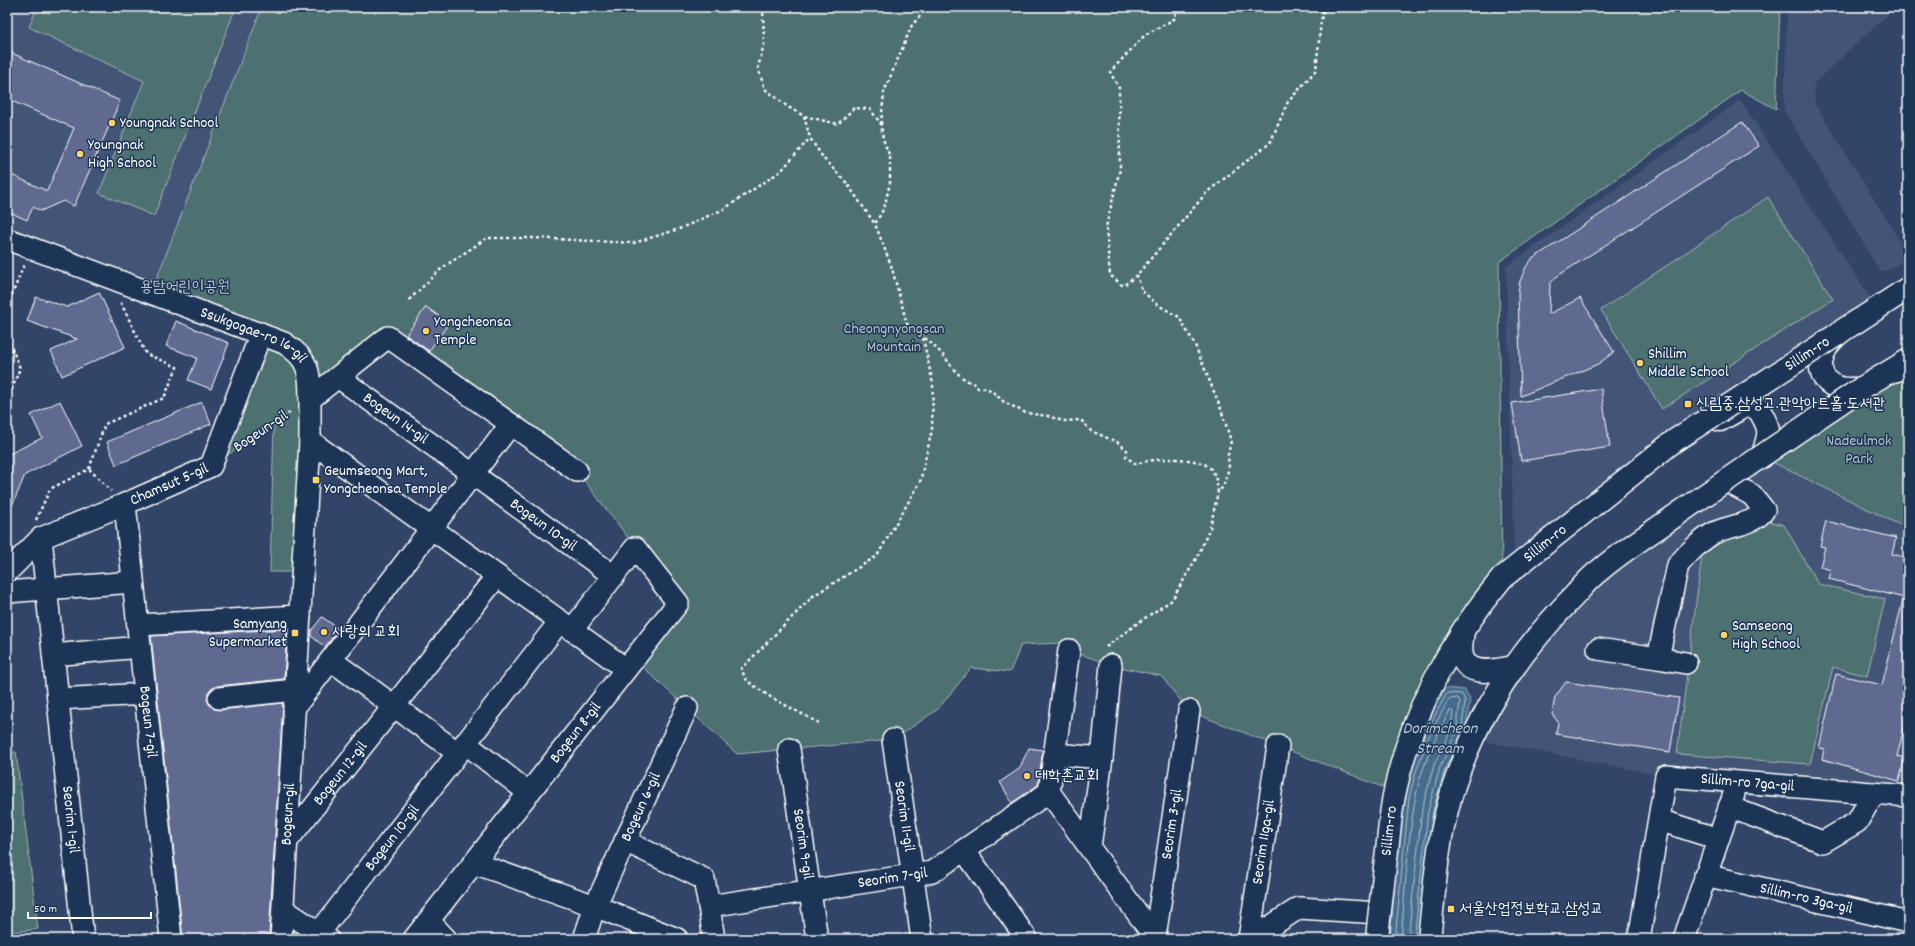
<svg xmlns="http://www.w3.org/2000/svg" width="1915" height="946" font-family="Dekko,'Poor Story',sans-serif">
  <style>
    .built { fill: #435477 }
    .green { fill: #4d6f70; stroke: #a6b7b8 }
    .water { fill: #446c8c; stroke: #8fa7ba }
    .lines { fill: none; stroke-linecap: round; stroke-linejoin: round }
    .shore { stroke: #b4c4d1; stroke-width: 1 }
    .building { fill: #616a91; stroke: #fff }
    .minor-casing { stroke: #fff; stroke-width: 24 }
    .major-casing { stroke: #fff; stroke-width: 25 }
    .highway-casing { stroke: #fff; stroke-width: 25 }
    .path { stroke: #fff; stroke-width: 2.5; stroke-dasharray: 3 3; stroke-linecap: butt }
    .minor { stroke: #1d3557; stroke-width: 21 }
    .major { stroke: #1d3557; stroke-width: 22 }
    .highway { stroke: #1d3557; stroke-width: 22 }
    .major-bridge-casing { stroke: #fff; stroke-width: 25; stroke-linecap: butt }
    .major-bridge { stroke: #1d3557; stroke-width: 22 }
    .poi-dot { fill: #ffd166; stroke: #1d3557; stroke-width: 1.5 }
    .labels { text-anchor: middle; dominant-baseline: central; stroke-width: 3; stroke-linejoin: round; paint-order: stroke }
    .poi-label { font-size: 16px; fill: #fff; stroke: #1d3557; text-anchor: start }
    .park-label { font-size: 16px; fill: #b8c5c6; stroke: #1d3557 }
    .street-label { font-size: 16px; fill: #fff; stroke: #1d3557 }
    .water-label { font-size: 17px; font-style: italic; fill: #b4c4d1; stroke: #1d3557 }
  </style>
  <rect width="100%" height="100%" fill="#314568"/>
  <filter id="ink" filterUnits="userSpaceOnUse"><feTurbulence type="fractalNoise" baseFrequency=".025" numOctaves="2"/><feDisplacementMap in="SourceGraphic" scale="8" xChannelSelector="R" yChannelSelector="G"/><feConvolveMatrix kernelMatrix="1 2 1 2 8 2 1 2 1" color-interpolation-filters="sRGB"/></filter>
  <g filter="url(#ink)">
    <path class="built" d="M7 7H262L151 293 7 239Z
      M1787 7H1908V14L1906 11 1895 8 1814 83 1815 104 1908 254V259L1881 273 1784 110Z
      M1740 100 1872 300 1673 427 1514 552 1506 267Z
      M1762 457 1908 529V796L1666 776 1472 739 1558 612Z"/>
    <path class="green" d="M37 7H236L154 216 99 193 144 81 29 27Z
      M262 7H1780L1776 109 1741 90 1499 262 1502 578 1479 606 1395 792 1189 711 1161 676 1111 665 1069 650 1060 643 1021 645 1010 672 971 668 938 709 893 740 737 754 634 659 678 603 577 471 388 337 310 399 302 572H270L274 424 211 466 261 333 151 293Z
      M1768 197 1833 299 1662 409 1601 310Z
      M1890 372 1908 381V529L1762 457Z
      M1756 518 1784 525 1818 584 1885 599 1867 676 1833 667 1810 764 1677 754 1702 555Z
      M16 752 38 929 7 933V753Z"/>
    <path class="water" d="M1445 688 1465 690 1470 700 1465 736 1423 939H1386L1400 796 1421 733Z"/>
    <g class="lines">
      <path class="shore" d="M1418 753 1425 734 1447 693 1462 694 1465 701 1461 735 1445 769 1433 811 1431 826
        M1390 939 1395 880
        M1395 939 1409 798 1416 771 1429 736 1449 699 1458 698 1460 702 1456 733 1440 767 1428 811 1414 939
        M1401 939C1405 893 1407 845 1415 800 1420 769 1435 739 1449 712L1451 710 1453 712 1450 732 1434 765 1422 809 1408 939"/>
    </g>
    <path class="building" d="M7 51 120 101 74 206 63 201 41 211 33 207 27 220 7 211V173L47 191 74 128 7 99Z
      M1742 122 1759 146 1556 277 1550 284 1549 314 1580 298 1614 352 1598 364 1521 396 1518 293 1520 281 1526 267 1532 259Z
      M99 292 125 347 62 376 51 351 77 339 27 321 36 297 67 307Z
      M426 307 449 323 429 351 406 335Z
      M176 321 229 343 211 389 188 380 197 358 166 346Z
      M1601 389 1610 447 1521 461 1512 403Z
      M60 401 82 446 25 475 7 518V455L42 438 31 415Z
      M202 402 211 424 116 465 107 442Z
      M1826 521 1896 538 1892 554 1908 558V599L1829 579 1831 570 1820 567 1825 547 1820 546Z
      M1903 600 1908 601V712L1897 756 1905 758 1899 781 1822 759 1824 749 1819 748 1836 674 1882 685Z
      M322 617 339 629 325 647 311 636V631Z
      M287 629 284 679 217 686 212 689 208 693 207 699 210 705 214 709 220 710 283 703 269 935 256 936V939H183L151 636Z
      M1566 682 1679 698 1670 752 1556 734 1558 722 1552 714 1555 697Z
      M1029 748 1043 750 1038 785 1012 803 1000 782 1019 769Z
      M294 930 306 939H293Z"/>
    <g class="lines">
      <defs>
        <g id="minor">
          <path id="s1" d="M7 239 284 343C309 359 310 371 310 399"/>
          <path id="s2" d="M338 377 614 576"/>
          <path d="M310 441 560 621"/>
          <path id="s3" d="M125 504 171 939"/>
          <path id="s4" d="M41 538 83 939"/>
          <path id="s5" d="M7 572 41 538 125 504 211 466 261 333"/>
          <path d="M7 592 133 582"/>
          <path d="M138 625 300 616"/>
          <path d="M572 630 626 669"/>
          <path d="M1598 649 1658 658 1678 565C1687 554 1703 538 1716 532 1731 525 1754 525 1764 510L1752 495 1726 481"/>
          <path d="M53 655 140 647"/>
          <path d="M1658 658 1686 663"/>
          <path d="M331 660 458 753"/>
          <path d="M219 698 295 690"/>
          <path d="M58 699 145 694"/>
          <path d="M294 708 511 424"/>
          <path id="s6" d="M893 740 922 939"/>
          <path d="M465 743 529 793"/>
          <path id="s7" d="M789 749 817 939"/>
          <path d="M1055 754 1102 758"/>
          <path d="M1049 792 1156 939"/>
          <path d="M1729 807 1823 842 1857 822 1874 793"/>
          <path d="M1659 820 1718 839"/>
          <path id="s8" d="M287 841 497 576"/>
          <path d="M625 841 704 879 709 906"/>
          <path d="M1090 847 1102 758 1111 665"/>
          <path d="M964 850 1027 939"/>
          <path d="M474 863 595 906 677 939"/>
          <path id="s9" d="M1705 875 1908 922"/>
          <path d="M283 909 328 939"/>
          <path d="M429 921 446 939"/>
          <path id="s10" d="M319 933 560 621 572 630 635 548 678 603 414 939"/>
          <path id="s11" d="M1155 937 1189 711"/>
          <path id="s12" d="M281 939 310 441V399L388 337 577 471"/>
          <path id="s13" d="M584 939 595 906 687 708"/>
          <path id="s14" d="M714 939 709 906 932 872 1049 792 1069 650"/>
          <path id="s15" d="M1249 939 1278 746"/>
          <path d="M1251 939 1299 908 1379 913"/>
          <path id="s16" d="M1639 939 1666 776 1908 796"/>
          <path d="M1684 939 1734 794"/>
        </g>
        <path id="major" d="M1907 361 1862 388C1850 390 1836 390 1827 381 1815 369 1823 350 1832 340 1839 331 1850 326 1859 320 1876 309 1892 299 1908 288
          M1720 420 1745 406 1758 408C1772 431 1770 432 1762 457"/>
        <path id="highway" d="M1890 372 1908 367"/>
      </defs>
      <use href="#minor" class="minor-casing"/>
      <use href="#major" class="major-casing"/>
      <use href="#highway" class="highway-casing"/>
      <path class="path" d="M763 7 764 44 758 68 765 89 788 107 804 116 838 124 854 108 870 109 881 124 883 139 890 157V183L884 208 875 224 891 265 907 324C919 333 931 342 941 353 953 366 957 378 975 384L978 388H986L992 391 1004 402 1026 413 1048 416 1063 421 1081 420 1091 431 1117 442 1127 450 1126 457 1136 464C1151 458 1199 455 1211 469 1216 475 1217 484 1218 492L1223 487 1229 468 1228 455 1231 441 1221 409 1195 345 1179 317 1158 305 1142 291 1137 275
        M1175 7 1176 18 1145 35 1110 72 1119 88 1120 169 1106 227 1110 275 1123 286 1137 275 1207 192 1270 143 1288 102 1316 70 1321 21 1324 7
        M804 116 810 138 824 159 846 182 875 224
        M881 124 884 92 912 25 928 7
        M409 300 442 268 487 238H534L634 243 679 229 724 209 781 171 810 138
        M7 307 24 265
        M7 337 20 368 7 402
        M238 448 292 411
        M89 469 105 424 164 398 177 367 146 354 120 301
        M36 520 50 489 89 469 111 491
        M1106 647 1139 622 1172 600 1197 557 1210 528 1218 492
        M819 723 772 698 747 681 741 669 813 596 877 556 920 482 932 430 933 384 922 334"/>
      <use href="#minor" class="minor"/>
      <use href="#major" class="major"/>
      <use href="#highway" class="highway"/>
      <defs>
        <g id="major-bridge">
          <path d="M1463 631C1462 639 1460 648 1462 656 1467 678 1499 670 1514 667"/>
          <path id="s17" d="M1377 939C1380 907 1384 875 1388 842 1390 825 1391 808 1395 791 1411 713 1451 639 1502 578L1674 441 1838 334"/>
          <path d="M1429 939C1434 898 1436 854 1446 814 1466 731 1514 657 1574 596 1582 587 1590 577 1600 570 1622 551 1648 535 1672 518 1735 474 1798 431 1862 388"/>
        </g>
      </defs>
      <use href="#major-bridge" class="major-bridge-casing"/>
      <use href="#major-bridge" class="major-bridge"/>
    </g>
  </g>
  <g class="poi-dot">
    <circle cx="112" cy="123" r="4"/>
    <circle cx="80" cy="154" r="4"/>
    <circle cx="426" cy="331" r="4"/>
    <circle cx="1640" cy="363" r="4"/>
    <rect x="1684" y="400" width="8" height="8" rx="2"/>
    <rect x="312" y="476" width="8" height="8" rx="2"/>
    <circle cx="324" cy="632" r="4"/>
    <rect x="291" y="629" width="8" height="8" rx="2"/>
    <circle cx="1724" cy="635" r="4"/>
    <circle cx="1027" cy="776" r="4"/>
    <rect x="1447" y="905" width="8" height="8" rx="2"/>
  </g>
  <g class="labels">
    <g class="poi-label">
      <text x="120" y="123">Youngnak School</text>
      <text x="88" y="145">Youngnak<tspan x="88" dy="18">High School</tspan></text>
      <text x="434" y="322">Yongcheonsa<tspan x="434" dy="18">Temple</tspan></text>
      <text x="1648" y="354">Shillim<tspan x="1648" dy="18">Middle School</tspan></text>
      <text x="1696" y="404">신림중.삼성고.관악아트홀·도서관</text>
      <text x="324" y="471">Geumseong Mart,<tspan x="324" dy="18">Yongcheonsa Temple</tspan></text>
      <text x="287" y="624" text-anchor="end">Samyang<tspan x="287" dy="18">Supermarket</tspan></text>
      <text x="1732" y="626">Samseong<tspan x="1732" dy="18">High School</tspan></text>
      <text x="332" y="632">사랑의 교회</text>
      <text x="1035" y="776">대학촌교회</text>
      <text x="1459" y="909">서울산업정보학교.삼성교</text>
    </g>
    <g class="park-label">
      <text x="185" y="287">용담어린이공원</text>
      <text x="894" y="329">Cheongnyongsan<tspan x="894" dy="18">Mountain</tspan></text>
      <text x="1859" y="441">Nadeulmok<tspan x="1859" dy="18">Park</tspan></text>
    </g>
    <g class="street-label">
      <text stroke="none"><textPath href="#s1" startOffset="265">Ssukgogae-ro 16-gil</textPath></text>
      <text stroke="none"><textPath href="#s17" startOffset="769">Sillim-ro</textPath></text>
      <text stroke="none"><textPath href="#s2" startOffset="71">Bogeun 14-gil</textPath></text>
      <text transform="translate(261 432) rotate(-34)">Bogeun-gil</text>
      <text stroke="none"><textPath href="#s5" startOffset="187">Chamsut 5-gil</textPath></text>
      <text stroke="none"><textPath href="#s2" startOffset="253">Bogeun 10-gil</textPath></text>
      <text stroke="none"><textPath href="#s17" startOffset="445">Sillim-ro</textPath></text>
      <text stroke="none"><textPath href="#s3" startOffset="219">Bogeun 7-gil</textPath></text>
      <text transform="translate(576 733) rotate(-52)">Bogeun 8-gil</text>
      <text stroke="none"><textPath href="#s8" startOffset="86">Bogeun 12-gil</textPath></text>
      <text stroke="none"><textPath href="#s16" startOffset="247">Sillim-ro 7ga-gil</textPath></text>
      <text stroke="none"><textPath href="#s13" startOffset="144">Bogeun 6-gil</textPath></text>
      <text stroke="none"><textPath href="#s12" startOffset="125">Bogeun-gil</textPath></text>
      <text stroke="none"><textPath href="#s6" startOffset="77">Seorim 11-gil</textPath></text>
      <text stroke="none"><textPath href="#s4" startOffset="283">Seorim 1-gil</textPath></text>
      <text stroke="none"><textPath href="#s11" startOffset="114">Seorim 3-gil</textPath></text>
      <text stroke="none"><textPath href="#s17" startOffset="109">Sillim-ro</textPath></text>
      <text stroke="none"><textPath href="#s10" startOffset="120">Bogeun 10-gil</textPath></text>
      <text stroke="none"><textPath href="#s15" startOffset="98">Seorim 11ga-gil</textPath></text>
      <text stroke="none"><textPath href="#s7" startOffset="96">Seorim 9-gil</textPath></text>
      <text stroke="none"><textPath href="#s14" startOffset="219">Seorim 7-gil</textPath></text>
      <text stroke="none"><textPath href="#s9" startOffset="104">Sillim-ro 3ga-gil</textPath></text>
    </g>
    <g class="water-label">
      <text x="1440" y="730">Dorimcheon<tspan x="1440" dy="20">Stream</tspan></text>
    </g>
  </g>
  <rect width="1915" height="946" fill="none" stroke="#1d3557" stroke-width="24"/>
  <rect x="12" y="12" width="1891" height="922" fill="none" stroke="#fff" stroke-width="1.5" filter="url(#ink)"/>
  <path d="M28 912v6h123v-6" fill="none" stroke="#ffffff" stroke-width="2"/>
  <text x="34" y="912" font-size="12" fill="#ffffff" stroke="#1d3557" stroke-width="3" paint-order="stroke">50 m</text>
</svg>
